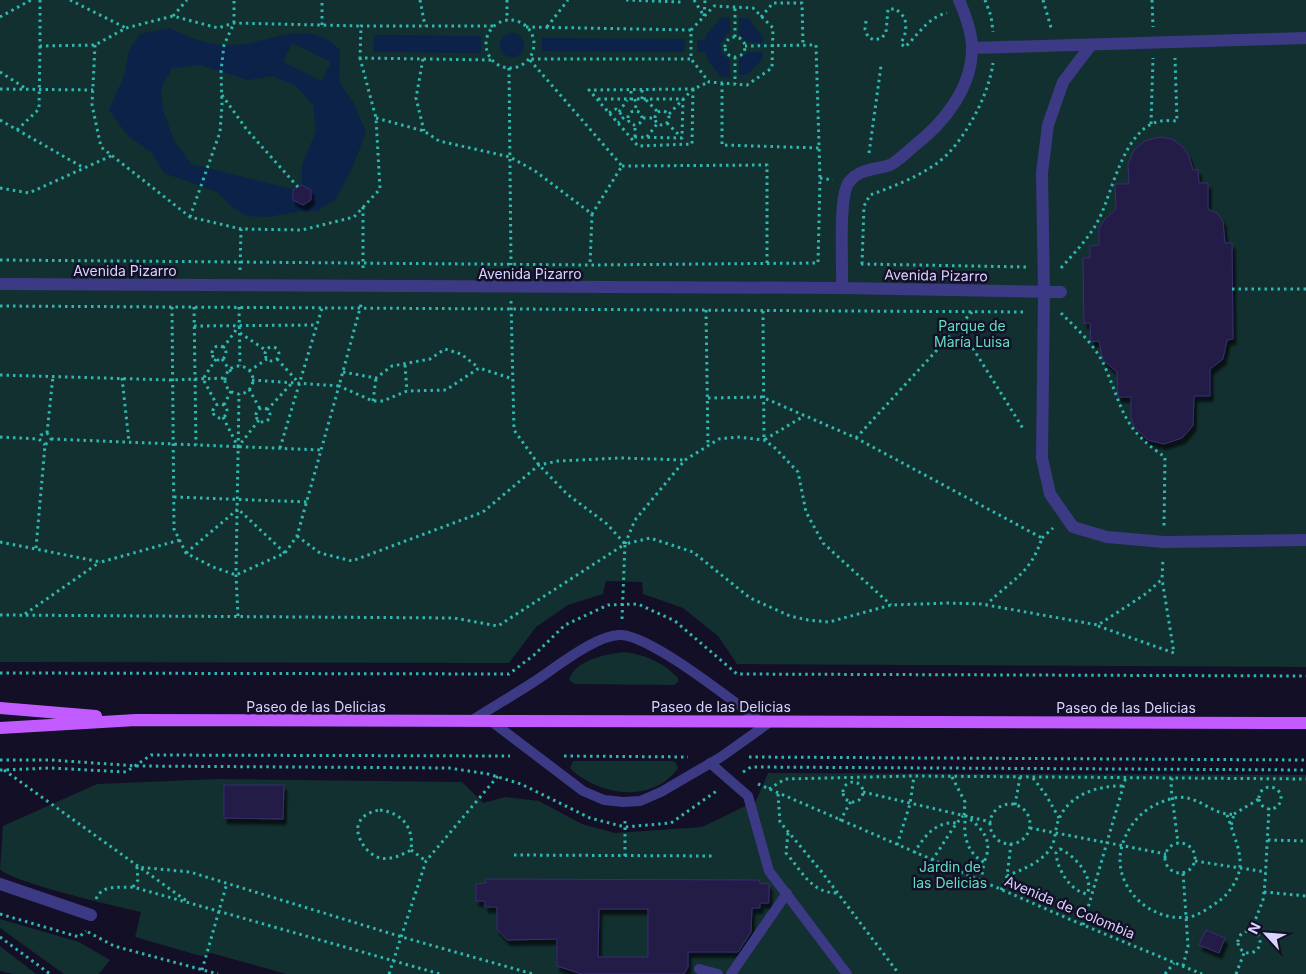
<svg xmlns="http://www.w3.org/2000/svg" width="1306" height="974" font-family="Inter,sans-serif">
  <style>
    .green { fill: #12302f }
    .water { fill: #0c2248; fill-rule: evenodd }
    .building { fill: #241b47; stroke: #3b2d73; fill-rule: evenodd; filter: url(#shadow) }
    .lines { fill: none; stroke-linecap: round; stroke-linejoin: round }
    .path { stroke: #2fb8b0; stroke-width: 3; stroke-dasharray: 2.5 4; stroke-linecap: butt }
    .lane { stroke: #3d3a85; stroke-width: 10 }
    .street { stroke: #3d3a85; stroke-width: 12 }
    .primary { stroke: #c25bff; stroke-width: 12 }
    .labels { text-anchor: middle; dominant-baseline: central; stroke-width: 5; stroke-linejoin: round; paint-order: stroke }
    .street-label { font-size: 14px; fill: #d9d4ff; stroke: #130f26 }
    .park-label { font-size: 14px; fill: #5fe0c0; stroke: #130f26 }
  </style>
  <defs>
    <filter id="shadow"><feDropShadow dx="3" dy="5.5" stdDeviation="1" flood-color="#0009"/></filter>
  </defs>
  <rect width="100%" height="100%" fill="#130f26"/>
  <path class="green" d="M0 0H1306V667L737 664 718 636 683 608 643 594 642 582 606 581 603 594 568 605 536 627 509 663 0 662Z
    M624 652C646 655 663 662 678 678V682L674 685 575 684 569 680C574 660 607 654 624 652Z
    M573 761H673L676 763 678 768C652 805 597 795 570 768Z
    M768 773 1306 775V974H286L211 953 201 956 135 937 141 912C119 907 10 882 0 869L3 826 97 784 217 779 462 782 483 803 505 797 539 801 582 824 615 833 702 827 756 801Z
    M0 919 79 942 110 960 99 974H64L0 928Z
    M0 946 36 974H13L0 971Z"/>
  <path class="water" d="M722 17 730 18V33L725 36 720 44 722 54 730 60V78L720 76 707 59 706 52H697V40H705L706 35Z
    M739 18H748L763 37 762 43 746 42 739 33Z
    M169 28C186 36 204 44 223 45 264 48 306 14 340 50L339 82 354 104 366 132 353 166 336 199 317 211H300L268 217 247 216 230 205 217 192 164 173 152 153 128 136 109 110 124 76 129 50 140 34ZM292 43 331 62 322 81 283 62ZM200 65 248 80 272 76 296 86 313 105 316 131 302 165V184L292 189 191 164 174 141 163 110 161 88 172 68Z
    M500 45a12 12 0 1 1 24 0a12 12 0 1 1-24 0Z
    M374 35 481 36V53L373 52Z
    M542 38 685 39 684 52 542 51Z
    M748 52H763V58L747 75H739V59Z"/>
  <path class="building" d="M1160 137 1172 139 1182 146 1188 154 1193 170 1198 169 1199 183H1208V209L1217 213 1223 221 1225 243H1232L1233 339 1227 340 1223 359 1210 369V396H1194L1193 425 1191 428 1182 438 1164 444 1148 440 1134 427 1131 417V397H1118L1117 372 1103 360 1099 341 1091 342 1090 323H1084L1083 258H1090V246L1099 245V228L1105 219 1116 209 1115 184H1129L1128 164 1134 150 1145 141Z
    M302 185 311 190V200L303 205 293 200V190Z
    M224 785H284L283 819 224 818Z
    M486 879 759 880 760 883 769 884V903H760V908H752L751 932 738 952H688V967L684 974H582L557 966V939L507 940 497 929V907H485V901H476V884L486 883ZM599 909H648V957H598Z
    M1206 930 1225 938 1219 953 1199 945Z"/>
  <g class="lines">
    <path class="path" d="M40 0V46L95 45 126 28 173 16 218 28 234 23 361 26
      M70 0 126 28
      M420 0 425 26
      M507 0V20
      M626 0 681 2 682 0
      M694 0 704 16
      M985 0 991 16 993 32
      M1043 0 1052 31
      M1152 0 1153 27
      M173 16 187 0
      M704 16 705 0
      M0 17 31 0
      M761 17 773 3H802L803 45
      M486 44a24 24 0 1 1 48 0a24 24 0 1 1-48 0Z
      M866 21 865 29 868 37 874 40 882 38 886 32 888 9H896L905 18 906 31 901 44 905 47C918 35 928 17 947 13
      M322 25V0
      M526 27 691 30V59H529L622 166 592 214
      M547 27 568 0
      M691 30 714 6 753 8 773 28 772 68 747 85 709 82 691 59
      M725 47a10 10 0 1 1 20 0a10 10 0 1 1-20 0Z
      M735 37V7
      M95 45 92 105 101 147 190 217 241 229 302 230 354 217 380 189 376 118 360 58
      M735 57V84
      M423 59 416 98 424 131
      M491 60 360 58 361 26H495
      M509 68 511 265
      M0 72 25 88
      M722 83V145L819 148
      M0 89 93 90
      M693 89 692 144 638 146 589 90Z
      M222 95 247 130 298 187
      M598 99H683L682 138 631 137
      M635 99 636 110
      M642 99V89
      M631 100V89
      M646 100 658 112
      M655 118a7 7 0 1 1 14 0a7 7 0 1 1-14 0Z
      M628 118a7 7 0 1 1 14 0a7 7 0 1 1-14 0Z
      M619 112 627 100
      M609 113 616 109 624 117 618 123
      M669 114 693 89 709 82
      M376 118 424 131 439 141 510 157 535 171 592 214 590 265
      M643 118H655
      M0 120 84 168
      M667 123 681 137
      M1151 124 1153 58
      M17 130 39 109 40 46
      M635 137V125
      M647 137 657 124
      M869 153 881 66
      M622 166 767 165V264
      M820 178 833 180
      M0 188 29 193 113 155
      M363 207V270
      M190 217 220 132 222 105 221 71 224 45 234 23V0
      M0 260 590 265 818 263 820 178 816 45 745 46
      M861 264 1027 267
      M862 264 864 206 870 195C892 187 916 178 936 164 963 145 989 95 993 63
      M1061 268C1075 252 1090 237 1099 219 1113 191 1124 127 1161 121 1166 120 1172 121 1177 121L1175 58
      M240 270 241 229
      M1232 289H1306
      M511 301 514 430 539 465 567 494 607 524 625 544
      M0 306 1027 312
      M172 307 174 529 186 553 213 567 236 575 285 553 297 536 339 386 373 401H383L407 391 446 390 479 368 513 379
      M194 307 196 445
      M239 307 240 366
      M706 310 708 445
      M763 311 764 440 804 416
      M1061 313C1077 329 1096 346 1105 367 1124 411 1122 428 1165 457L1164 527
      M194 326 317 325
      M959 326 1024 430
      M240 333 267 351
      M212 353a7 7 0 1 1 14 0a7 7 0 1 1-14 0Z
      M265 354a7 7 0 1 1 14 0a7 7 0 1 1-14 0Z
      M223 348 239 326
      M216 359 203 379 217 405
      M222 359 231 372
      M277 359 299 383
      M405 365 407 391
      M225 380a14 14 0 1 1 28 0a14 14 0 1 1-28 0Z
      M249 371 267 359
      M343 372 376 378 392 366 430 359 445 349 461 354 479 368
      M0 375 171 380 225 378
      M122 378 129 442
      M252 380 339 386 362 301
      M249 389 260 409
      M708 398 762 397 856 438 1042 538C1030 575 1012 579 986 605
      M373 401 376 378
      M213 411a7 7 0 1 1 14 0a7 7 0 1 1-14 0Z
      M224 405 231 391
      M256 415a7 7 0 1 1 14 0a7 7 0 1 1-14 0Z
      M267 410 292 383
      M223 417 238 447 259 420
      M47 433 53 376
      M0 437 39 439
      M856 438 972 312
      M51 439 321 450
      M280 448 322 308
      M174 497 308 502
      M297 536 320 553 352 561 483 512 539 465 558 461 620 458 685 460
      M1042 538 1053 528
      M0 542 101 562 180 540
      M36 548 45 445 51 439 47 433 41 435 39 439 45 445
      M186 553 238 509 285 553
      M25 614 100 562
      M0 615 454 618 498 626 625 544 635 520 685 460 719 439 737 437 764 440 774 447 798 472 806 512 823 543 891 605
      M238 616 236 575 239 394
      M622 619 625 544 650 538 693 552 750 598 790 616 808 620 829 622 891 605 949 603 981 604 1098 625 1147 593 1162 579 1163 558
      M1098 626 1174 653 1162 579
      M0 673 509 674 534 655 565 625 608 605 638 604 675 621 737 674 1306 676
      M564 756 688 757
      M749 757 1306 760
      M0 760H51L137 766 449 768 488 774 521 784 590 818 625 827 671 823 718 790
      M0 770 51 768 126 772 151 755 510 756
      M4 770 188 902
      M743 772 751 767 1306 770
      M952 777 965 802 964 816
      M1033 778 1046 795 1059 818
      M1172 778 1171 788 1178 843
      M843 792a10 10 0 1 1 20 0a10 10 0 1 1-20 0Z
      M758 784 1083 925 1202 974
      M1259 798a11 11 0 1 1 22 0a11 11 0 1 1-22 0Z
      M769 789 785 779 914 776 1306 779
      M863 792 991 822
      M778 794 780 822 821 871 899 974
      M990 824a20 20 0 1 1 40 0a20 20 0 1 1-40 0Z
      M1015 805 1020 777
      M380 810C402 813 414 827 411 850 402 855 391 860 380 858 367 855 352 834 360 821 364 814 373 811 380 810Z
      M1234 814 1259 799
      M1227 815 1231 826 1234 814C1213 817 1198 793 1174 798 1150 804 1133 817 1124 840 1107 881 1147 923 1189 917 1200 915 1210 907 1219 901 1229 894 1239 879 1240 866 1241 852 1235 839 1231 826
      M840 821 851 801
      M1030 828 1166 854
      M788 833 786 853C802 871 811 893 837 893
      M1268 840 1306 841
      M1165 858a15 15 0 1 1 30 0a15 15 0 1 1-30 0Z
      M897 845 910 804 914 776
      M1060 849C1074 855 1095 877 1087 894 1070 891 1057 869 1056 853Z
      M411 850 426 861
      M914 853C924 837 935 821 956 823
      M514 855 712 856
      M625 856V817
      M932 860C942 847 952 827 963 816
      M1195 861 1266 872
      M1007 876C1023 869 1043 862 1052 846 1056 838 1055 827 1059 819 1069 794 1100 785 1124 786
      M981 881 984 862C967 854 962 833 966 816 983 829 994 841 984 862
      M133 887 138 880 137 867 190 872 402 937 533 974
      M1001 890 1007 876 1011 844
      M1264 892 1306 896
      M96 899C102 884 119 888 133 887L440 974
      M0 914 79 937 86 931
      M1083 925 1126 777
      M1238 942a11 11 0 1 1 22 0a11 11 0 1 1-22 0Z
      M1251 931 1263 900 1265 883 1269 808
      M88 932 114 946 218 974
      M0 937 50 974
      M1183 966 1188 946 1183 872
      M202 970 227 883
      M389 974 426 861 498 776
      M1165 974 1174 963
      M1236 974 1244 953"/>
    <path class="lane" d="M471 721C491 708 512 696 532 683 553 670 597 633 622 635 654 638 731 700 760 721
      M491 721 583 791 604 800 623 802 640 801 661 792 721 757 770 722
      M710 763 748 796 769 871 847 974
      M699 969 718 974
      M731 974 787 893"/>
    <path class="street" d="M1091 45 1063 82 1048 125 1042 173 1044 292 1042 458 1050 494 1073 527 1107 537 1164 542 1306 540
      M972 48 1306 38
      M0 284 842 288 1061 292
      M842 288C843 267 838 196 849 182 860 168 876 170 890 165 898 161 907 152 914 146 944 123 972 88 972 48 972 32 965 14 959 0
      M0 884 91 915"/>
    <path class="primary" d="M0 708 96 716
      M0 728 136 720 1306 723"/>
  </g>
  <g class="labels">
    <g class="street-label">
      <text x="125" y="270">Avenida Pizarro</text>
      <text x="530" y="273">Avenida Pizarro</text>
      <text transform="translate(936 275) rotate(1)">Avenida Pizarro</text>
      <text x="316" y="706">Paseo de las Delicias</text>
      <text x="721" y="706">Paseo de las Delicias</text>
      <text x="1126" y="707">Paseo de las Delicias</text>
      <text transform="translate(1070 907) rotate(23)">Avenida de Colombia</text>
    </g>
    <g class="park-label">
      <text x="972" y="325">Parque de<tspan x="972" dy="16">María Luisa</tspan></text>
      <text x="950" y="866">Jardin de<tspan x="950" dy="16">las Delicias</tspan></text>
    </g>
  </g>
  <g transform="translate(1266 934) rotate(296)" stroke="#130f26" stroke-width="4" paint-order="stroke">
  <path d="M0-4L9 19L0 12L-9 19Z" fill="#d9d4ff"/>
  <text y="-8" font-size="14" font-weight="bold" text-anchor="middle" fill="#d9d4ff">N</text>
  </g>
</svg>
